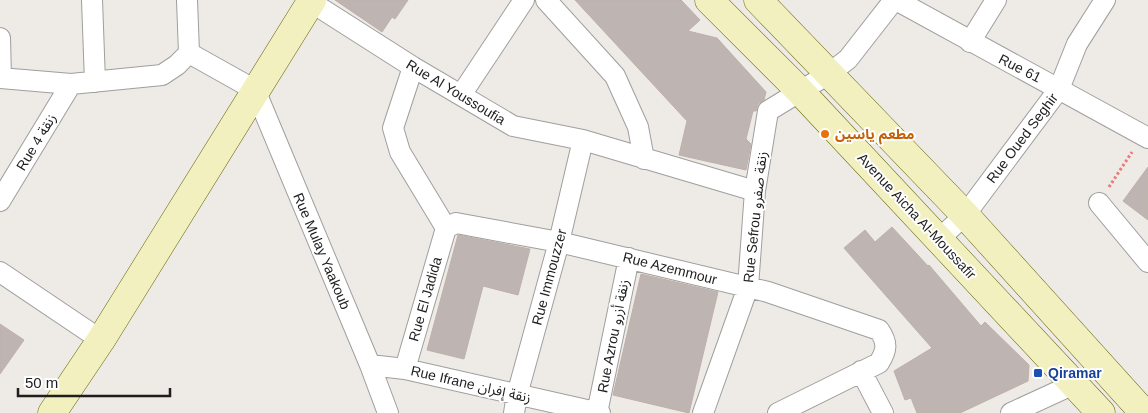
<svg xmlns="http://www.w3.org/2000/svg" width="1148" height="413" font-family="Helvetica,'Noto Sans Arabic',sans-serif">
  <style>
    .building { fill: #beb5b2; stroke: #beb0a9 }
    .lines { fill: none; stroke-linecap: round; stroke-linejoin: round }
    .street-casing { stroke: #9f9f9f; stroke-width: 22 }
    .secondary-casing { stroke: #686911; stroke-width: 29 }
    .path { stroke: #ea7979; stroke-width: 3; stroke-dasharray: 2.5 2.5; stroke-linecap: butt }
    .street { stroke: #fff; stroke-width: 20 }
    .secondary { stroke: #f2f0be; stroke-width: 28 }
    .food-dot { fill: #e8710a; stroke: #fff; stroke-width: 2 }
    .transit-dot { fill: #1a4fb4; stroke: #fff; stroke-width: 2 }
    .labels { text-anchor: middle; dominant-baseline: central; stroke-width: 4; stroke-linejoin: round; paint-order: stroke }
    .street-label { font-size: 14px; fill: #1e1e1e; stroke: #fff }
    .food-label { font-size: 14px; font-weight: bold; fill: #c56008; stroke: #fff; text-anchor: start }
    .transit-label { font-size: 14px; font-weight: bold; fill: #164399; stroke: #fff; text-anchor: start }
  </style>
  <rect width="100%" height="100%" fill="#eeeae5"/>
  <path class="building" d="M335 0H408L395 19 392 17 382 32Z
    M575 0H681L700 20 688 31 717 38 766 92 764 100 758 104 756 111H753L746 139 751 144 746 170 679 155 687 121Z
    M1148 167V220L1123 201Z
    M892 227 928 266 929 265 981 326 985 322 1029 365 1028 381 960 413H917L911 398 905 400 894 371 932 348 844 248 865 230 875 242Z
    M458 235 530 249 518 295 483 286 464 359 427 350Z
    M641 274 718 292 689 413 613 395Z
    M0 324 24 340 0 374Z"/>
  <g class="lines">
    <defs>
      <path id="street" d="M92 0 95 82
        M187 0 189 53
        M546 0 615 76 638 127 644 159
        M896 0 1148 138
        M311 2 413 67 513 126 583 140 755 191
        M0 38 1 78
        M970 42 996 0
        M413 67 393 128 400 152 446 228
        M0 78 71 84 162 75 177 65 189 53 255 90 370 365 388 413
        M461 95 524 0
        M0 201 71 84
        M1099 203 1148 262
        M939 239 965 215 1059 89 1077 44 1105 0
        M0 272 101 340
        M370 365 405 369 600 413
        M405 369 446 228 456 223 559 242 768 292 879 330C888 343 887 350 879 363L778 413
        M861 371 883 413
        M514 413 517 395 559 242 583 140
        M597 413 629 258
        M703 413 748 287 755 191 768 111 830 73 848 59 894 0
        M1011 413 1074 384"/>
      <path id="secondary" d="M709 0 799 90 1101 413
        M758 0 965 215 1144 413
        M52 413 101 340 312 0"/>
    </defs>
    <use href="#street" class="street-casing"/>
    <use href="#secondary" class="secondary-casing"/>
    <path class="path" d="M1109 187 1132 152"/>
    <use href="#street" class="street"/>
    <use href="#secondary" class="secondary"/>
  </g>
  <circle class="food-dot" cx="825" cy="134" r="5"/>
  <rect class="transit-dot" x="1033" y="368" width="10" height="10" rx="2.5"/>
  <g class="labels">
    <g class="street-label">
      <text transform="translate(1020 68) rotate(27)">Rue 61</text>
      <text transform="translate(456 92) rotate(31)">Rue Al Youssoufia</text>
      <text transform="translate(1022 138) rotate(-53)">Rue Oued Seghir</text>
      <text transform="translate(36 142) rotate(-59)">Rue 4 زنقة</text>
      <text transform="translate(917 216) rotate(47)">Avenue Aicha Al-Moussafir</text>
      <text transform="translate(755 217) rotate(-84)">Rue Sefrou زنقة صفرو</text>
      <text transform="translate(322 251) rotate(67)">Rue Mulay Yaakoub</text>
      <text transform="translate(670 268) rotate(14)">Rue Azemmour</text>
      <text transform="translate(549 277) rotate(-75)">Rue Immouzzer</text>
      <text transform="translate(425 299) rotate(-74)">Rue El Jadida</text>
      <text transform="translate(613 336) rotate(-79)">Rue Azrou زنقة أزرو</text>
      <text transform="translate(471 384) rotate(13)">Rue Ifrane زنقة إفران</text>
    </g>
    <g class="food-label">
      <text x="835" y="134">مطعم ياسين</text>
    </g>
    <g class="transit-label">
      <text x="1048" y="373">Qiramar</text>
    </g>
  </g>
  <path d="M18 388v8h152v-8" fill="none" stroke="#1e1e1e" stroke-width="2.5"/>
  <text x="25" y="388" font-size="15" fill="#1e1e1e" stroke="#ffffff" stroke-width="4" paint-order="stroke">50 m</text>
</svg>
